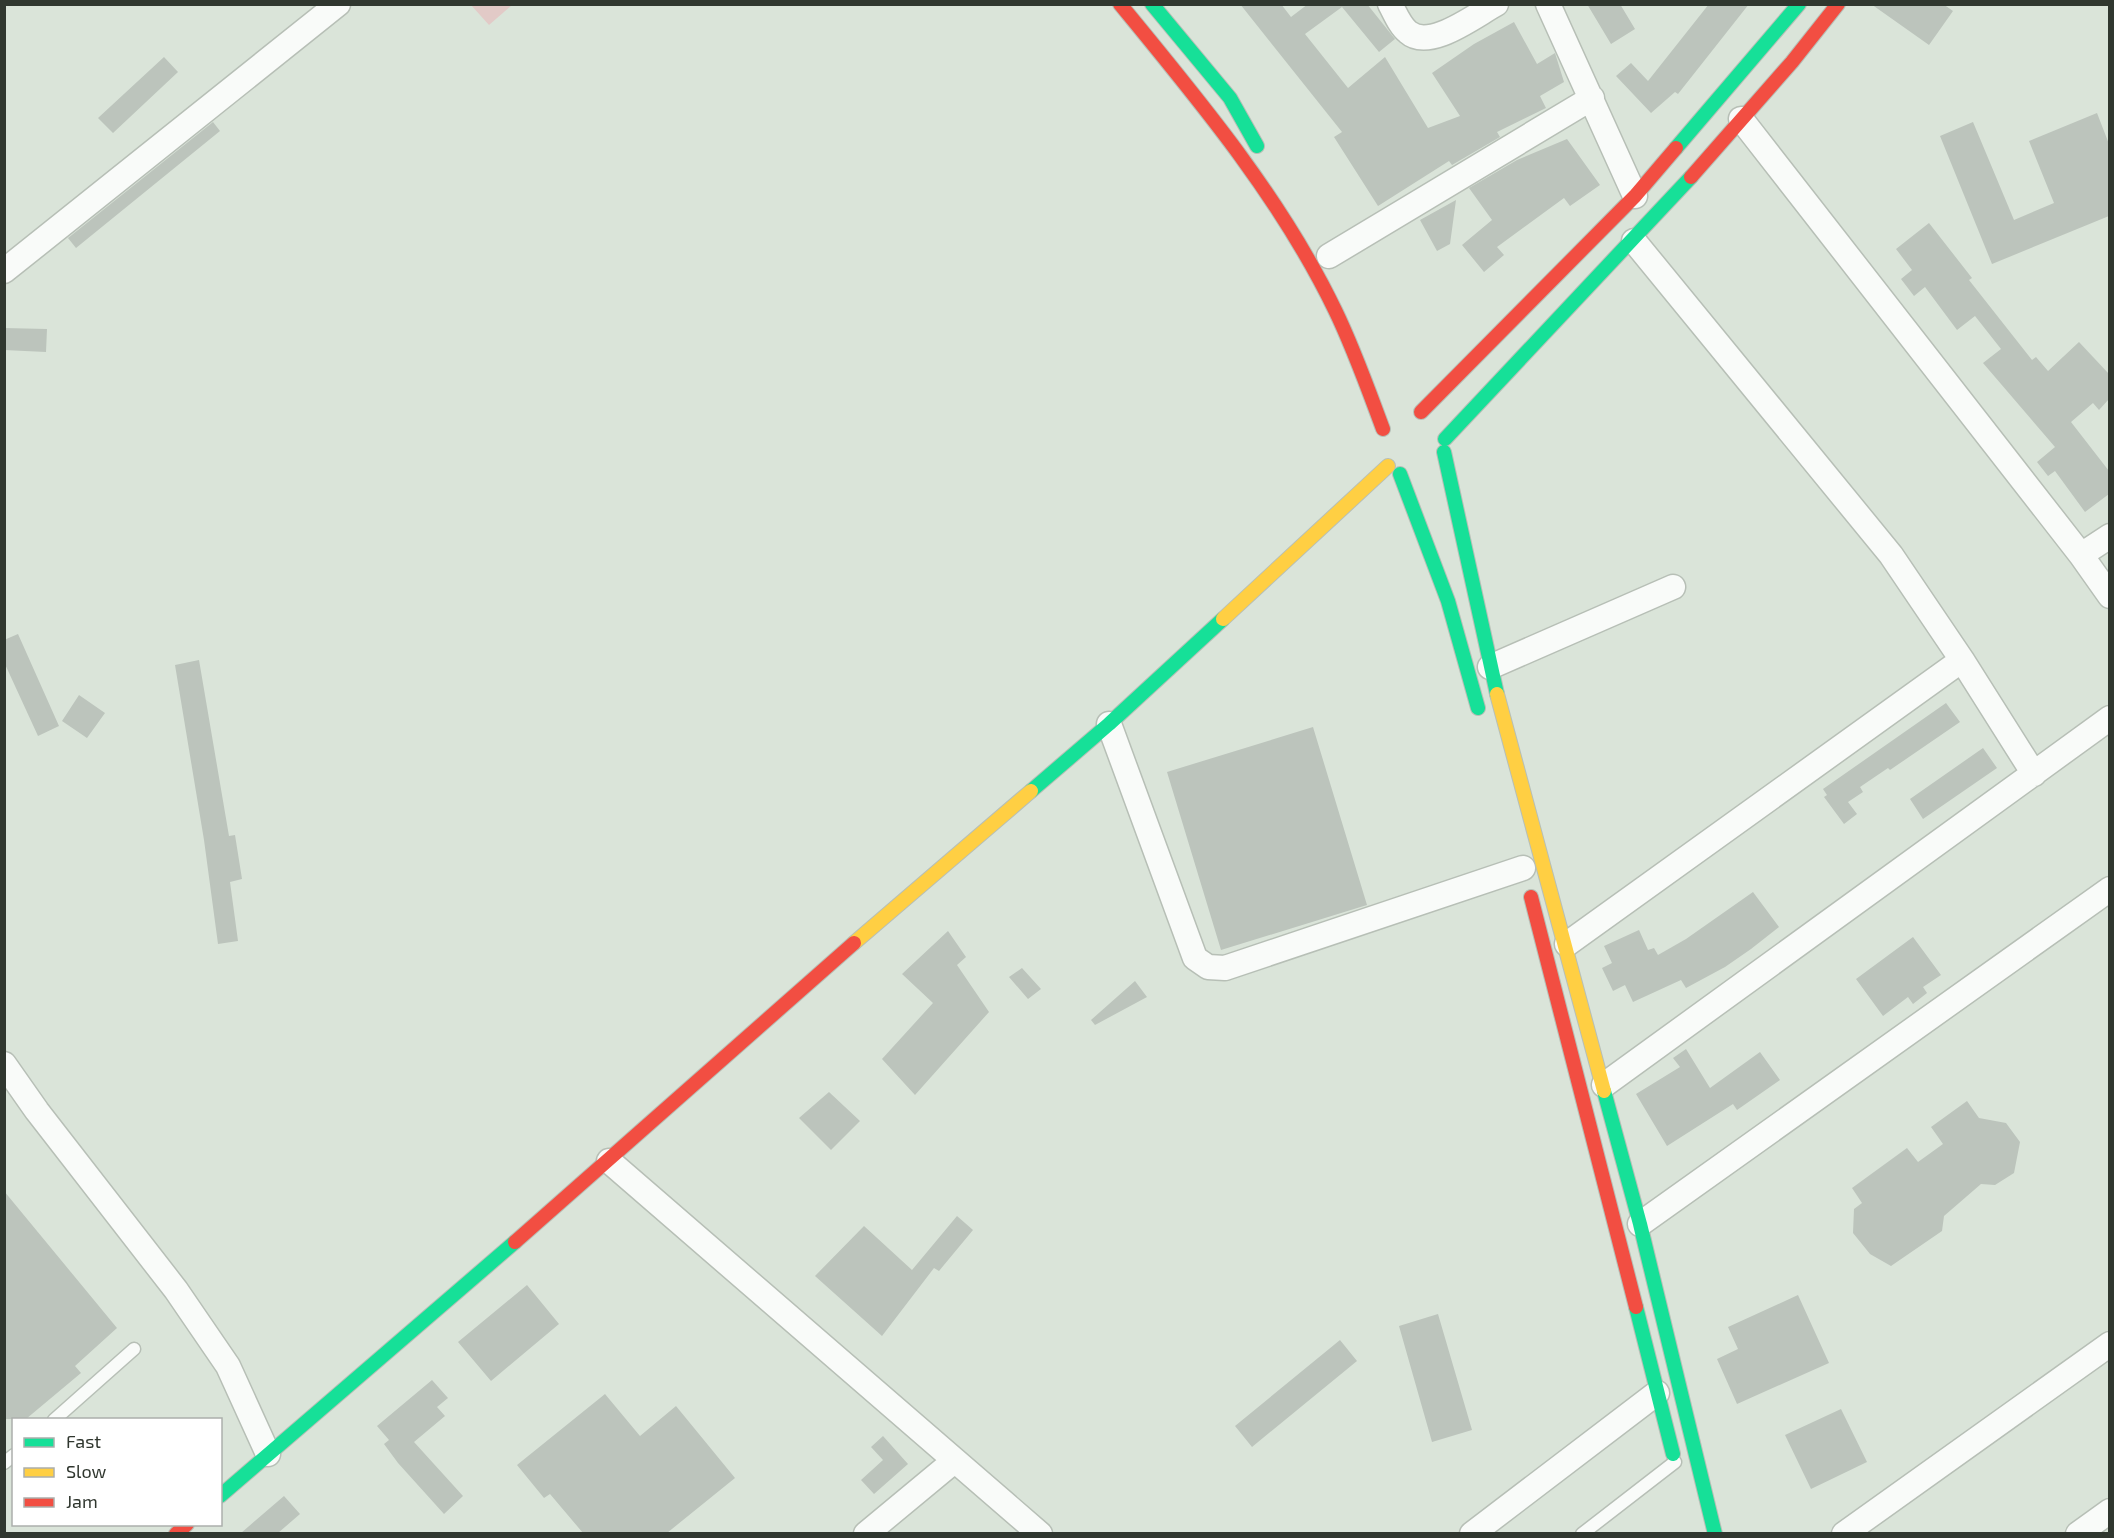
<svg xmlns="http://www.w3.org/2000/svg" width="2114" height="1538" font-family="'Exo 2',sans-serif">
  <style>
    .green { fill: #e2cac7 }
    .building { fill: #bcc4bc }
    .lines { fill: none; stroke-linecap: round; stroke-linejoin: round }
    .lane-casing { stroke: #b7bfb6; stroke-width: 15 }
    .street-casing { stroke: #b7bfb6; stroke-width: 27 }
    .fast-casing { stroke: #b7bfb6; stroke-width: 16 }
    .slow-casing { stroke: #b7bfb6; stroke-width: 16 }
    .jam-casing { stroke: #b7bfb6; stroke-width: 16 }
    .lane { stroke: #f9fbf9; stroke-width: 12 }
    .street { stroke: #f9fbf9; stroke-width: 24 }
    .fast { stroke: #16e098; stroke-width: 14 }
    .slow { stroke: #ffcf43; stroke-width: 14 }
    .jam { stroke: #f24e42; stroke-width: 14 }
  </style>
  <rect width="100%" height="100%" fill="#dae4d9"/>
  <path class="green" d="M471 5H512L489 25Z"/>
  <path class="building" d="M1240 4H1281L1291 17 1308 4H1367L1395 39 1379 52 1342 7 1305 34 1348 88 1385 57 1428 128 1460 116 1432 73 1474 44 1514 22 1537 64 1555 53 1564 82 1540 96 1546 108 1497 132 1500 137 1452 165 1449 161 1378 206 1334 137 1342 132Z
    M1587 4H1620L1635 29 1611 44Z
    M1709 4H1749L1678 94 1675 92 1651 113 1616 76 1631 63 1648 81Z
    M1871 4H1943L1953 11 1929 45Z
    M164 57 178 72 113 133 98 118Z
    M2097 113 2109 144V216L1992 264 1940 136 1973 122 2014 220 2054 203 2029 141Z
    M213 122 220 131 76 248 68 238Z
    M1567 139 1600 185 1570 206 1564 198 1497 247 1504 255 1484 272 1462 245 1492 220 1469 188 1517 160Z
    M1456 200 1450 244 1437 251 1420 220Z
    M1929 223 1972 278 1969 280 2032 360 2036 357 2048 371 2079 342 2109 374V399L2099 410 2093 403 2071 422 2109 471V494L2085 512 2055 471 2048 476 2037 462 2055 447 1983 363 2001 349 1975 316 1957 330 1925 287 1914 296 1901 279 1912 270 1896 249Z
    M4 328 47 329 46 352 4 350Z
    M18 634 59 726 38 736 4 662V640Z
    M199 660 229 836 235 835 242 879 230 882 238 941 218 944 204 840 175 665Z
    M79 695 105 713 87 738 62 721Z
    M1946 703 1960 722 1890 770 1888 768 1860 787 1863 792 1848 802 1857 814 1844 824 1824 797 1827 795 1823 789Z
    M1313 727 1367 905 1221 950 1167 772Z
    M1983 748 1997 768 1923 819 1910 799Z
    M1753 892 1779 927 1751 949 1725 967 1686 988 1681 980 1633 1002 1625 985 1613 991 1602 968 1612 963 1604 946 1639 930 1648 950 1654 948 1658 955 1686 939Z
    M948 931 966 957 957 965 989 1012 915 1095 882 1059 933 1003 902 974Z
    M1913 937 1941 975 1923 987 1927 993 1913 1004 1908 997 1883 1016 1856 979Z
    M1022 968 1041 989 1028 999 1009 977Z
    M1135 981 1147 997 1095 1025 1091 1020Z
    M1686 1049 1710 1088 1760 1052 1780 1080 1737 1110 1733 1104 1667 1146 1636 1094 1680 1067 1673 1058Z
    M829 1092 860 1121 831 1150 799 1118Z
    M1967 1101 1979 1118 2006 1123 2020 1142 2014 1173 1995 1185 1981 1184 1944 1216 1942 1231 1891 1266 1870 1254 1853 1233 1854 1209 1862 1203 1852 1188 1907 1148 1918 1162 1943 1144 1931 1127Z
    M4 1191 117 1328 75 1366 81 1373 26 1419H4Z
    M957 1216 973 1230 939 1271 934 1268 882 1336 815 1276 864 1226 912 1270Z
    M527 1285 559 1324 491 1381 458 1342Z
    M1798 1295 1829 1363 1737 1404 1717 1359 1738 1349 1728 1327Z
    M1438 1314 1472 1430 1432 1442 1399 1326Z
    M1340 1340 1357 1361 1252 1447 1235 1426Z
    M432 1380 448 1398 437 1407 445 1416 414 1442 463 1496 444 1514 398 1463 384 1444 389 1440 377 1426Z
    M605 1394 640 1436 676 1406 735 1478 667 1533H583L550 1494 544 1498 517 1465Z
    M1841 1409 1867 1462 1811 1489 1785 1435Z
    M883 1436 908 1464 874 1494 861 1480 883 1460 871 1447Z
    M284 1496 300 1514 278 1533H241Z"/>
  <g class="lines">
    <defs>
      <path id="lane" d="M54 1420 134 1349
        M4 1463 14 1455
        M1582 1534 1675 1462"/>
      <path id="street" d="M1390 4C1395 13 1400 26 1408 32 1429 51 1474 16 1496 4
        M1548 4 1635 196
        M1741 119 2081 555 2110 596
        M1634 241 1891 555 1962 660 2034 774
        M1329 256 1592 98
        M4 271 338 4
        M2081 555 2110 536
        M1490 667 1673 587
        M1109 724 1195 958 1208 967 1225 968 1523 868
        M1567 944 1962 660
        M4 1064 37 1111 176 1290 228 1366 268 1454
        M1604 1085 2110 718
        M609 1161 1040 1534
        M1640 1224 2110 889
        M866 1534 954 1461
        M1472 1534 1657 1393
        M1844 1534 2110 1344
        M2078 1534 2110 1511"/>
      <path id="fast" d="M1152 4 1230 98 1257 146
        M1676 148 1799 4
        M1445 439 1691 177
        M1444 452 1497 694
        M1400 474 1448 601 1478 708
        M1031 791 1109 724 1223 619
        M1604 1091 1640 1224 1715 1534
        M1636 1307 1673 1454
        M220 1496 515 1242"/>
      <path id="slow" d="M1223 619 1388 466
        M1497 694 1604 1091
        M854 943 1031 791"/>
      <path id="jam" d="M1120 4C1199 100 1281 198 1335 310 1354 349 1368 389 1383 429
        M1691 177 1792 62 1838 4
        M1421 412 1635 196 1676 148
        M1531 897 1636 1307
        M515 1242 854 943
        M176 1534 187 1524"/>
    </defs>
    <use href="#lane" class="lane-casing"/>
    <use href="#street" class="street-casing"/>
    <use href="#fast" class="fast-casing"/>
    <use href="#slow" class="slow-casing"/>
    <use href="#jam" class="jam-casing"/>
    <use href="#lane" class="lane"/>
    <use href="#street" class="street"/>
    <use href="#fast" class="fast"/>
    <use href="#slow" class="slow"/>
    <use href="#jam" class="jam"/>
  </g>
  <rect width="2114" height="1538" fill="none" stroke="#30372f" stroke-width="12"/>
  <rect x="12" y="1418" width="210" height="108" fill="#ffffff" stroke="#acafac" stroke-width="1.5"/>
  <rect x="24" y="1438" width="30" height="9" fill="#16e098" stroke="#acafac" stroke-width="1.5"/>
  <text x="66" y="1448" font-size="18" fill="#30372f">Fast</text>
  <rect x="24" y="1468" width="30" height="9" fill="#ffcf43" stroke="#acafac" stroke-width="1.5"/>
  <text x="66" y="1478" font-size="18" fill="#30372f">Slow</text>
  <rect x="24" y="1498" width="30" height="9" fill="#f24e42" stroke="#acafac" stroke-width="1.5"/>
  <text x="66" y="1508" font-size="18" fill="#30372f">Jam</text>
</svg>
